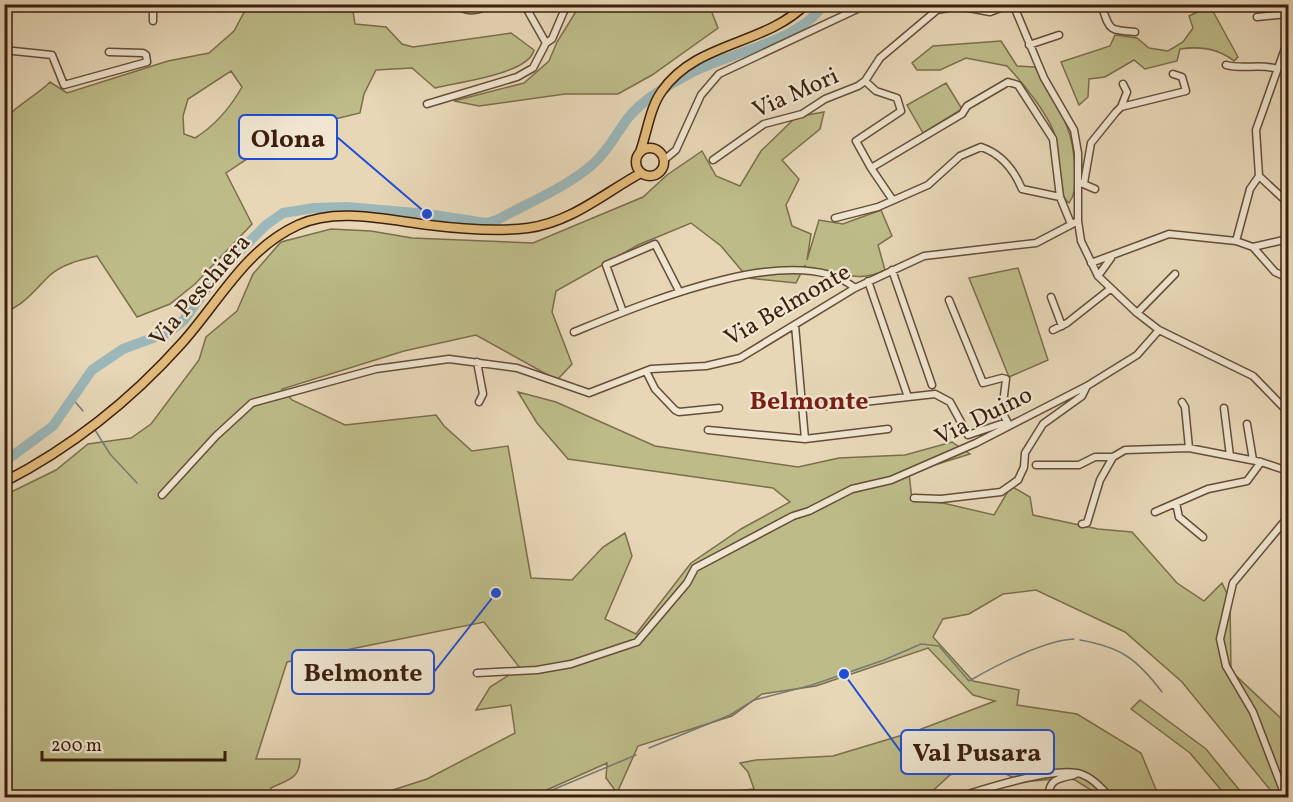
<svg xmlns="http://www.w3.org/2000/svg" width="1293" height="802" font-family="Vollkorn,serif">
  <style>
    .green { fill: #bdbc89; stroke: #7c6e4b; stroke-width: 1.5; fill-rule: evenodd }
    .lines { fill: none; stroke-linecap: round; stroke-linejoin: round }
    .stream { stroke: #757a74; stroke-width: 1.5 }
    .river { stroke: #9bb7b9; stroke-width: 10 }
    .minor-casing { stroke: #664d38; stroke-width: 9 }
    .major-casing { stroke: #3b1f0d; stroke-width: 11 }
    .minor { stroke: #efe5d0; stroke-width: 6 }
    .major { stroke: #e4bc7c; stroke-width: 8 }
    .labels { text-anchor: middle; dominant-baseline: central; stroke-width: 4.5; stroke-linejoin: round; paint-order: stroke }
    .street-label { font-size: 24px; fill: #3b1f0d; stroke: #efe5d0 }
    .neighbourhood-label { font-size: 26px; font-weight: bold; fill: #7a1f14; stroke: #efe5d0 }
    .leader { fill: none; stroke: #1d4ed8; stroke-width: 2 }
    .callout-dot { fill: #1d4ed8; stroke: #efe5d0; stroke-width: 2 }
    .callout { fill: #efe5d0; stroke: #1d4ed8; stroke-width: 2 }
    .callout-label { font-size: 26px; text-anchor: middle; font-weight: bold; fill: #3b1f0d }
  </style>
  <rect width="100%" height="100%" fill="#e7d7b7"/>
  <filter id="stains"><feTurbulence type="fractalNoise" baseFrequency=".00333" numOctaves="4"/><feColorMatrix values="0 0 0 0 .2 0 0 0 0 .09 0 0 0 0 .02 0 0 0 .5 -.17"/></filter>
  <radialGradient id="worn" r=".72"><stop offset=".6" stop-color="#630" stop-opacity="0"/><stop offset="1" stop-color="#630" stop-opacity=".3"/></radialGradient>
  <path class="green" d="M248 5H352L355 24 386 27 402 44 413 47 511 33 534 50C529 74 458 82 435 88L412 68 376 70 364 94 360 113 315 124 294 135H283L226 173 252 224 195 284 170 304 137 317 97 256C80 260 62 264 49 276 34 291 25 304 5 312V119C18 104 36 96 50 82L67 93 168 61 209 53 234 31ZM231 71 242 87C230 108 216 125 195 138L184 134 183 116 188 99Z
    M580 5H709L718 28 652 75 618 94H565L479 106 454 101 524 83 549 61 557 42Z
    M1210 6 1238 57 1234 61C1218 48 1200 46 1180 49L1177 61 1145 69 1134 60 1105 77 1089 79 1088 97 1079 105 1061 62 1110 46 1115 35 1137 38 1149 48 1168 51 1183 42 1193 28 1189 16Z
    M1001 41 1017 66 1035 67C1058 105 1076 131 1075 176 1075 187 1075 195 1069 203 1055 192 1060 157 1056 140 1052 118 1022 82 1007 66L966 58 940 70H917L912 63 933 46Z
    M946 83 962 109 923 133 907 105Z
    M824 112 820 129 782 160 799 179 786 205 792 226 811 234 807 260 819 220 843 224 881 210 892 236 878 245 885 270C855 286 835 267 805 268V265L796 283 748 278 721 246 691 223 638 245 556 291 552 312 572 364 557 380 476 335 404 351 282 389 292 400 345 425 436 415 444 426 472 451 508 446 531 578 572 580 603 547 625 533 632 556 605 619 636 634 691 563 741 529 790 502 773 488 568 459 537 423 518 392 556 402 655 446 798 467 839 458 905 455 952 442 970 454 909 473 912 500 943 503 994 515 1011 486 1030 497 1033 515 1098 529 1132 532 1177 583 1204 601 1222 583 1230 600 1231 671 1288 725V797H1276L1182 682 1125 632 1036 590 1003 594 969 614 943 619 933 637 973 681 1019 690 1017 705 1077 714 1141 753 1159 797H1102L1075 780 1066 778 1022 782 996 769 974 765 950 775 926 797H912L886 790 874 798 681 797C706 792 729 792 754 789L748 772 740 763 756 760 833 756 916 731 995 701 973 695 928 648 816 686 762 694 732 716 638 746 617 793 606 778 607 763 531 797H371L427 779 515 733 511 705 476 710 490 687 520 668 484 622 287 662 256 759H300C300 779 287 780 271 788L269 797 5 798V495L56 470 88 444 131 438 151 424 199 360 206 337 237 311 253 274 281 242 331 229 371 231 412 238 533 243 643 197 667 175 702 151 716 176 740 186 761 151 796 117Z
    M1018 268 1048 360 1009 377 969 278Z
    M1140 700 1206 749 1245 797H1227L1190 753 1131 709Z"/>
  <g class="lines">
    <path class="stream" d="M71 397 83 411
      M95 430 110 454 137 483
      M1080 640C1121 647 1137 659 1162 692
      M649 748 730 715 754 700 812 685 884 660 921 644 939 646 969 681C995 666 1045 640 1074 639
      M533 798 636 755"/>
    <path class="river" d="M4 462 53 426 92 370 123 349 169 332 184 320 217 274 266 225 283 213 314 208 347 207 427 214 486 223 497 220C528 203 565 188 592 165 608 151 616 134 628 118 643 99 670 84 691 73 731 52 799 42 824 4"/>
    <defs>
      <path id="minor" d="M153 4V21
        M457 4C468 15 481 9 494 4
        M524 4 546 43
        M1013 4 1044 78 1074 130 1078 153V221L1081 241 1098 276 1137 313 1159 330 1253 376 1288 412
        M1101 4C1110 30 1107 30 1135 32
        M191 7 192 4
        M4 8 14 4
        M1257 17 1288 14
        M1288 40 1256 130 1259 176 1288 203
        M1029 45 1059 35
        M4 50 52 55 64 85 147 62 146 55 143 53 109 52
        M1226 65C1244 70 1260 63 1277 69
        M865 81 876 91 897 98 901 111 856 141 871 168 892 199
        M427 104 517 77 533 68 546 43 552 39 567 4
        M1121 107 1127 92 1123 84
        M664 160 676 150 701 95 719 74 868 4
        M713 160 764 124 802 114 825 99 858 86 865 81 880 58 937 10 958 6 990 12 1011 4
        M871 168 962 114 967 106 1008 82 1018 85 1053 139 1060 197
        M1081 183 1095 189
        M1084 183 1091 143 1116 112 1121 107 1186 91 1182 77 1173 74
        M835 218 878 207 928 185 960 156 981 147C1002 154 1014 170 1022 189L1060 197 1071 224
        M1236 241 1250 189 1259 176
        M1253 247 1288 239
        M1091 263 1169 234 1236 241 1253 247 1275 272 1288 278
        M892 270 932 385
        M1098 276 1111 258
        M868 281 908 397
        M1051 297 1062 326
        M949 300 983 383 1002 378 1006 379 1002 412 1009 425
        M623 312 606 265 655 244 679 291
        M1137 313 1175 274
        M795 325 805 439
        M1053 330 1067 323 1110 289
        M574 332C638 306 795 238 855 288
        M477 362 483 394 479 402
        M646 371 655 389 675 410 679 412 719 408
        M801 398 814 405 828 406 935 394 950 402 968 435 1007 422
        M1182 402 1185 407 1189 448
        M1224 408 1230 456
        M1247 424 1253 460
        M708 430 805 439 888 429
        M1036 465H1079L1095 457H1113L1125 450 1189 448 1261 462 1288 471
        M162 495 216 436 252 403 376 369 449 359 517 368 589 393 651 369 706 366 740 358 855 288 924 256 1036 243 1078 221
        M914 498 941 499 1001 492 1018 480 1024 467 1025 453 1043 424 1082 396 1087 386
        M1176 503 1179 517 1203 537
        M1155 512 1208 489 1247 481 1261 462
        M1082 524 1087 523 1100 480 1113 457
        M1288 589V630
        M477 673 537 670 571 664 637 642 687 583 695 568 793 516 809 511 852 489 891 480 976 443 1087 386 1137 355 1159 330
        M956 798C984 789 1055 766 1081 774 1093 778 1102 789 1111 798
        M1048 798C1049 779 1057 779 1074 775
        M1286 798 1253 712 1226 666 1220 639 1233 583 1288 517"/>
      <path id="major" d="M636 162a14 14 0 1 1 28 0a14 14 0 1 1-28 0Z
        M640 152C647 133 650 107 662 91 697 41 764 46 806 4
        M4 482C72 447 131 400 182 343 219 302 245 249 298 225 337 207 388 220 429 225 461 229 495 232 528 228 572 222 604 193 641 173"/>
    </defs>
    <use href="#minor" class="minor-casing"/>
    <use href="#major" class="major-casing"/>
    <use href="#minor" class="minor"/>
    <use href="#major" class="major"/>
  </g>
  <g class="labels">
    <g class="street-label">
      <text transform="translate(796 94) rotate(-24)">Via Mori</text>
      <text transform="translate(201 291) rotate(-49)">Via Peschiera</text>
      <text transform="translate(788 306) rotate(-30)">Via Belmonte</text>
      <text transform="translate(984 417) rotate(-26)">Via Duino</text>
    </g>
    <g class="neighbourhood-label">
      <text x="809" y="402">Belmonte</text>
    </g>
  </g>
  <path class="leader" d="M427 214L337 137M496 593L434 672M844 674L901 752"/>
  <g class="callout-dot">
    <circle cx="427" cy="214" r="6"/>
    <circle cx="496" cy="593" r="6"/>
    <circle cx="844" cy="674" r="6"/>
  </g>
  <g class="callout">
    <rect x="239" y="115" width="98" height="44" rx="6"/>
    <rect x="292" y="650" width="142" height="44" rx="6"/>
    <rect x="901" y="730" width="153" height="44" rx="6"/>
  </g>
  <g class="callout-label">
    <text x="288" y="147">Olona</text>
    <text x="363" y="681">Belmonte</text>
    <text x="977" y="761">Val Pusara</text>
  </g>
  <rect width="1293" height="802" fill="none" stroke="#e7d7b7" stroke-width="24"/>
  <rect x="6" y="6" width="1281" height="790" fill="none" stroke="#3b1f0d" stroke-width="3"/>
  <rect x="12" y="12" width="1269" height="778" fill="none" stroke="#3b1f0d" stroke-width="1.5"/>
  <path d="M42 751v9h183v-9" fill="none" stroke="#3b1f0d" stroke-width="3"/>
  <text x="51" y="751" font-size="18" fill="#3b1f0d" stroke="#efe5d0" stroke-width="4.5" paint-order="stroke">200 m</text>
  <rect width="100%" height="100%" filter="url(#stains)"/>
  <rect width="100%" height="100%" fill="url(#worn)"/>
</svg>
